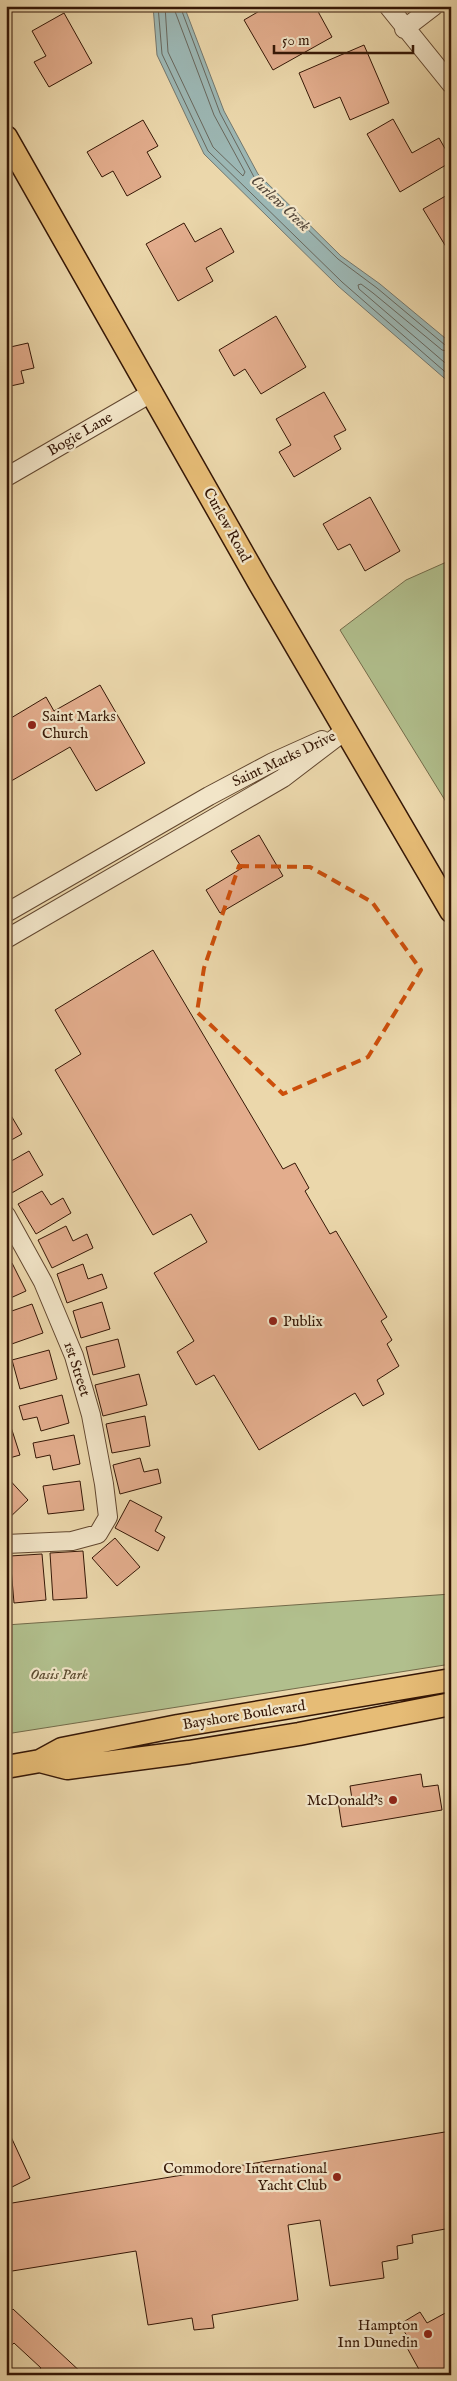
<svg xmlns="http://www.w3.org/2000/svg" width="457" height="2381" font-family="'IM FELL English',serif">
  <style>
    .green { fill: #b1bf8d; stroke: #736b4a }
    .water { fill: #9cb7b4; stroke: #73776e }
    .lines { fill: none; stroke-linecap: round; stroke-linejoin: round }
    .shore { stroke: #68675d; stroke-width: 1 }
    .building { fill: #e3ad8d; stroke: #351706 }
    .minor-casing { stroke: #62472f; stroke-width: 20 }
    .major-casing { stroke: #351706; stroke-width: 25 }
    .minor { stroke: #f2e5c8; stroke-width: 18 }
    .major { stroke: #e6bc76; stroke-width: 22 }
    .marked { fill: none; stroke: #cd4f0b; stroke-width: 4; stroke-dasharray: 10 6; stroke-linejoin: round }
    .poi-dot { fill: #8f2418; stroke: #f2e5c8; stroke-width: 2 }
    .labels { text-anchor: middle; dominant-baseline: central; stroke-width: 4.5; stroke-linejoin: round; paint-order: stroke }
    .street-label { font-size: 15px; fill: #351706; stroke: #f2e5c8 }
    .poi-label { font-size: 15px; fill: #351706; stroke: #f2e5c8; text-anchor: end }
    .park-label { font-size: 15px; font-style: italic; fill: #5a492e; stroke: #f2e5c8 }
    .water-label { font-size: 16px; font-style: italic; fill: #54473a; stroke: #f2e5c8 }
  </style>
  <rect width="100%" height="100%" fill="#ebd7ab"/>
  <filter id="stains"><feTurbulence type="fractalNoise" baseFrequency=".004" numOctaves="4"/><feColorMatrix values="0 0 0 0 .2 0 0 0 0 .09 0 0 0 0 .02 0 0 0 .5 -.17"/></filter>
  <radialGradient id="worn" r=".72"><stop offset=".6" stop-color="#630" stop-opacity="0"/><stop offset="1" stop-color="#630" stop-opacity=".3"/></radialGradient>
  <path class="green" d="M451 560V810L340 630 406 580Z
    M451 1594V1664L6 1734V1625Z"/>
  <path class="water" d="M153 6H184L224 111 258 174 341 256 380 284 451 343V384L338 286 204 154 157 55Z"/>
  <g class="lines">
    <path class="shore" d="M158 6 162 54 208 151 342 282 451 377
      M165 6 168 52 213 147 243 176 245 172 214 115 173 6
      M180 6 220 113 254 177 338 259 377 288 445 345 451 346
      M451 352 442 350 373 293 361 284 358 285 359 289 451 368"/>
  </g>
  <path class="building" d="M268 6H315L332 37 273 70 244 20Z
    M64 13 92 63 49 87 34 62 46 56 32 31Z
    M364 45 389 103 350 120 340 97 314 108 299 73Z
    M393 119 412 153 439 138 451 159V162L400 192 367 134Z
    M143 120 158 146 147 152 161 177 127 196 113 171 102 177 87 152Z
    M449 194 451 196V255L423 209Z
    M184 223 195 242 221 228 234 252 206 268 213 281 178 301 146 244Z
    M276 316 306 367 261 394 245 369 234 376 219 350Z
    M28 343 34 368 21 371 24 383 6 387V348Z
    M324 392 346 430 334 436 341 449 294 477 279 452 291 445 276 419Z
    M370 497 400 551 365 571 350 544 338 550 323 524Z
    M100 685 145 763 96 791 70 747 6 784V721L46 697 54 711Z
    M259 835 283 876 220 913 206 890 242 868 231 851Z
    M153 950 283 1169 295 1163 309 1188 305 1191 330 1234 336 1231 387 1317 381 1321 392 1340 387 1344 399 1366 377 1380 384 1394 363 1406 355 1393 259 1450 214 1375 196 1385 177 1352 194 1341 154 1273 207 1242 191 1214 153 1235 55 1070 81 1054 55 1010Z
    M6 1107 22 1134 6 1143Z
    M29 1151 43 1175 10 1194 6 1187V1164Z
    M42 1191 51 1205 63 1198 71 1213 36 1234 18 1204Z
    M66 1226 73 1241 87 1234 93 1248 52 1268 38 1240Z
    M12 1263 26 1291 6 1300V1266Z
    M83 1264 88 1279 102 1274 107 1288 67 1303 57 1274Z
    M102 1302 110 1329 81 1338 73 1311Z
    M32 1304 43 1333 6 1346V1313Z
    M118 1339 125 1367 93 1375 86 1347Z
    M49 1350 57 1379 20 1389 12 1360Z
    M139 1374 147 1405 103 1416 95 1385Z
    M62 1395 69 1423 41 1431 37 1417 23 1420 19 1406Z
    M145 1416 150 1446 112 1453 106 1424Z
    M10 1424 20 1455 6 1459V1425Z
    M74 1435 80 1464 53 1470 50 1455 36 1458 33 1443Z
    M140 1458 144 1472 158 1469 161 1483 120 1494 113 1465Z
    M6 1476 28 1500 6 1521Z
    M80 1481 84 1510 48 1514 43 1486Z
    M130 1500 162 1517 155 1531 165 1537 158 1551 115 1528Z
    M115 1538 140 1567 117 1586 92 1558Z
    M83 1551 87 1598 53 1600 50 1553Z
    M42 1554 46 1600 14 1603 10 1556Z
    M421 1774 423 1787 438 1785 442 1810 342 1827 338 1801 352 1799 350 1786Z
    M6 2126 30 2178 6 2190Z
    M451 2131V2228L412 2235 413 2243 397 2246 398 2259 382 2262 384 2278 330 2286 320 2220 288 2225 298 2300 212 2315 214 2328 194 2330 192 2318 148 2325 136 2251 6 2272V2204Z
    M13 2309 84 2375H35L41 2368 14 2343 6 2351V2316Z
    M449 2311 451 2314V2375H422L405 2344 411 2343 400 2324 420 2312 427 2323Z"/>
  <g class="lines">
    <defs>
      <path id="minor" d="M388 6 451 84
        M404 29 434 6
        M8 476 153 392
        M6 913 209 796 273 762 322 740
        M6 939 283 778 346 730
        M6 1215 43 1282 74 1356 91 1415 104 1484 108 1517 98 1534 72 1541 6 1544"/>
      <path id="major" d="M6 137 260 584 451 911
        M40 1761 67 1768 189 1752 299 1734 451 1704
        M6 1767 40 1761 62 1749 178 1726 451 1680"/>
    </defs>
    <use href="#minor" class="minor-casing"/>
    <use href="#major" class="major-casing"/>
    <use href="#minor" class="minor"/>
    <use href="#major" class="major"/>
  </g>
  <path class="marked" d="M239 866 310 867 372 902 421 970 368 1057 283 1094 197 1012 204 968Z"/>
  <g class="poi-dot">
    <circle cx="32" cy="725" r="5"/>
    <circle cx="273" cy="1321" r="5"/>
    <circle cx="393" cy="1800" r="5"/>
    <circle cx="337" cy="2177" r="5"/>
    <circle cx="428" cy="2334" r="5"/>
  </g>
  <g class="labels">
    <g class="street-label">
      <text transform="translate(80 434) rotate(-30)">Bogie Lane</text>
      <text transform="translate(227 525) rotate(61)">Curlew Road</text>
      <text transform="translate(284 759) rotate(-25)">Saint Marks Drive</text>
      <text transform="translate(77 1369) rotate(72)">1st Street</text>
      <text transform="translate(244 1715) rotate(-9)">Bayshore Boulevard</text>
    </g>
    <g class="poi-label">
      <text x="42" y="716" text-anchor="start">Saint Marks<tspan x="42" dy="17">Church</tspan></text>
      <text x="283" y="1321" text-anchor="start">Publix</text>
      <text x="383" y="1800">McDonald's</text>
      <text x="327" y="2168">Commodore International<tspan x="327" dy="17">Yacht Club</tspan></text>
      <text x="418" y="2325">Hampton<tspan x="418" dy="17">Inn Dunedin</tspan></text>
    </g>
    <g class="park-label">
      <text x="59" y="1674">Oasis Park</text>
    </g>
    <g class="water-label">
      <text transform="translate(280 204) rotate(43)">Curlew Creek</text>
    </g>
  </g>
  <rect width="457" height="2381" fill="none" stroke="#ebd7ab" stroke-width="25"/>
  <rect x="8" y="8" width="442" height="2366" fill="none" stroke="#351706" stroke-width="2.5"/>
  <rect x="12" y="12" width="432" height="2356" fill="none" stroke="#351706"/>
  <path d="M274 45v8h139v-8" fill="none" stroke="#351706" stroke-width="2.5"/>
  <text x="282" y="45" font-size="15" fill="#351706" stroke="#f2e5c8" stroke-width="4" paint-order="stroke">50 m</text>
  <rect width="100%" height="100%" filter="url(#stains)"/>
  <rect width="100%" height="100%" fill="url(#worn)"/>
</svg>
